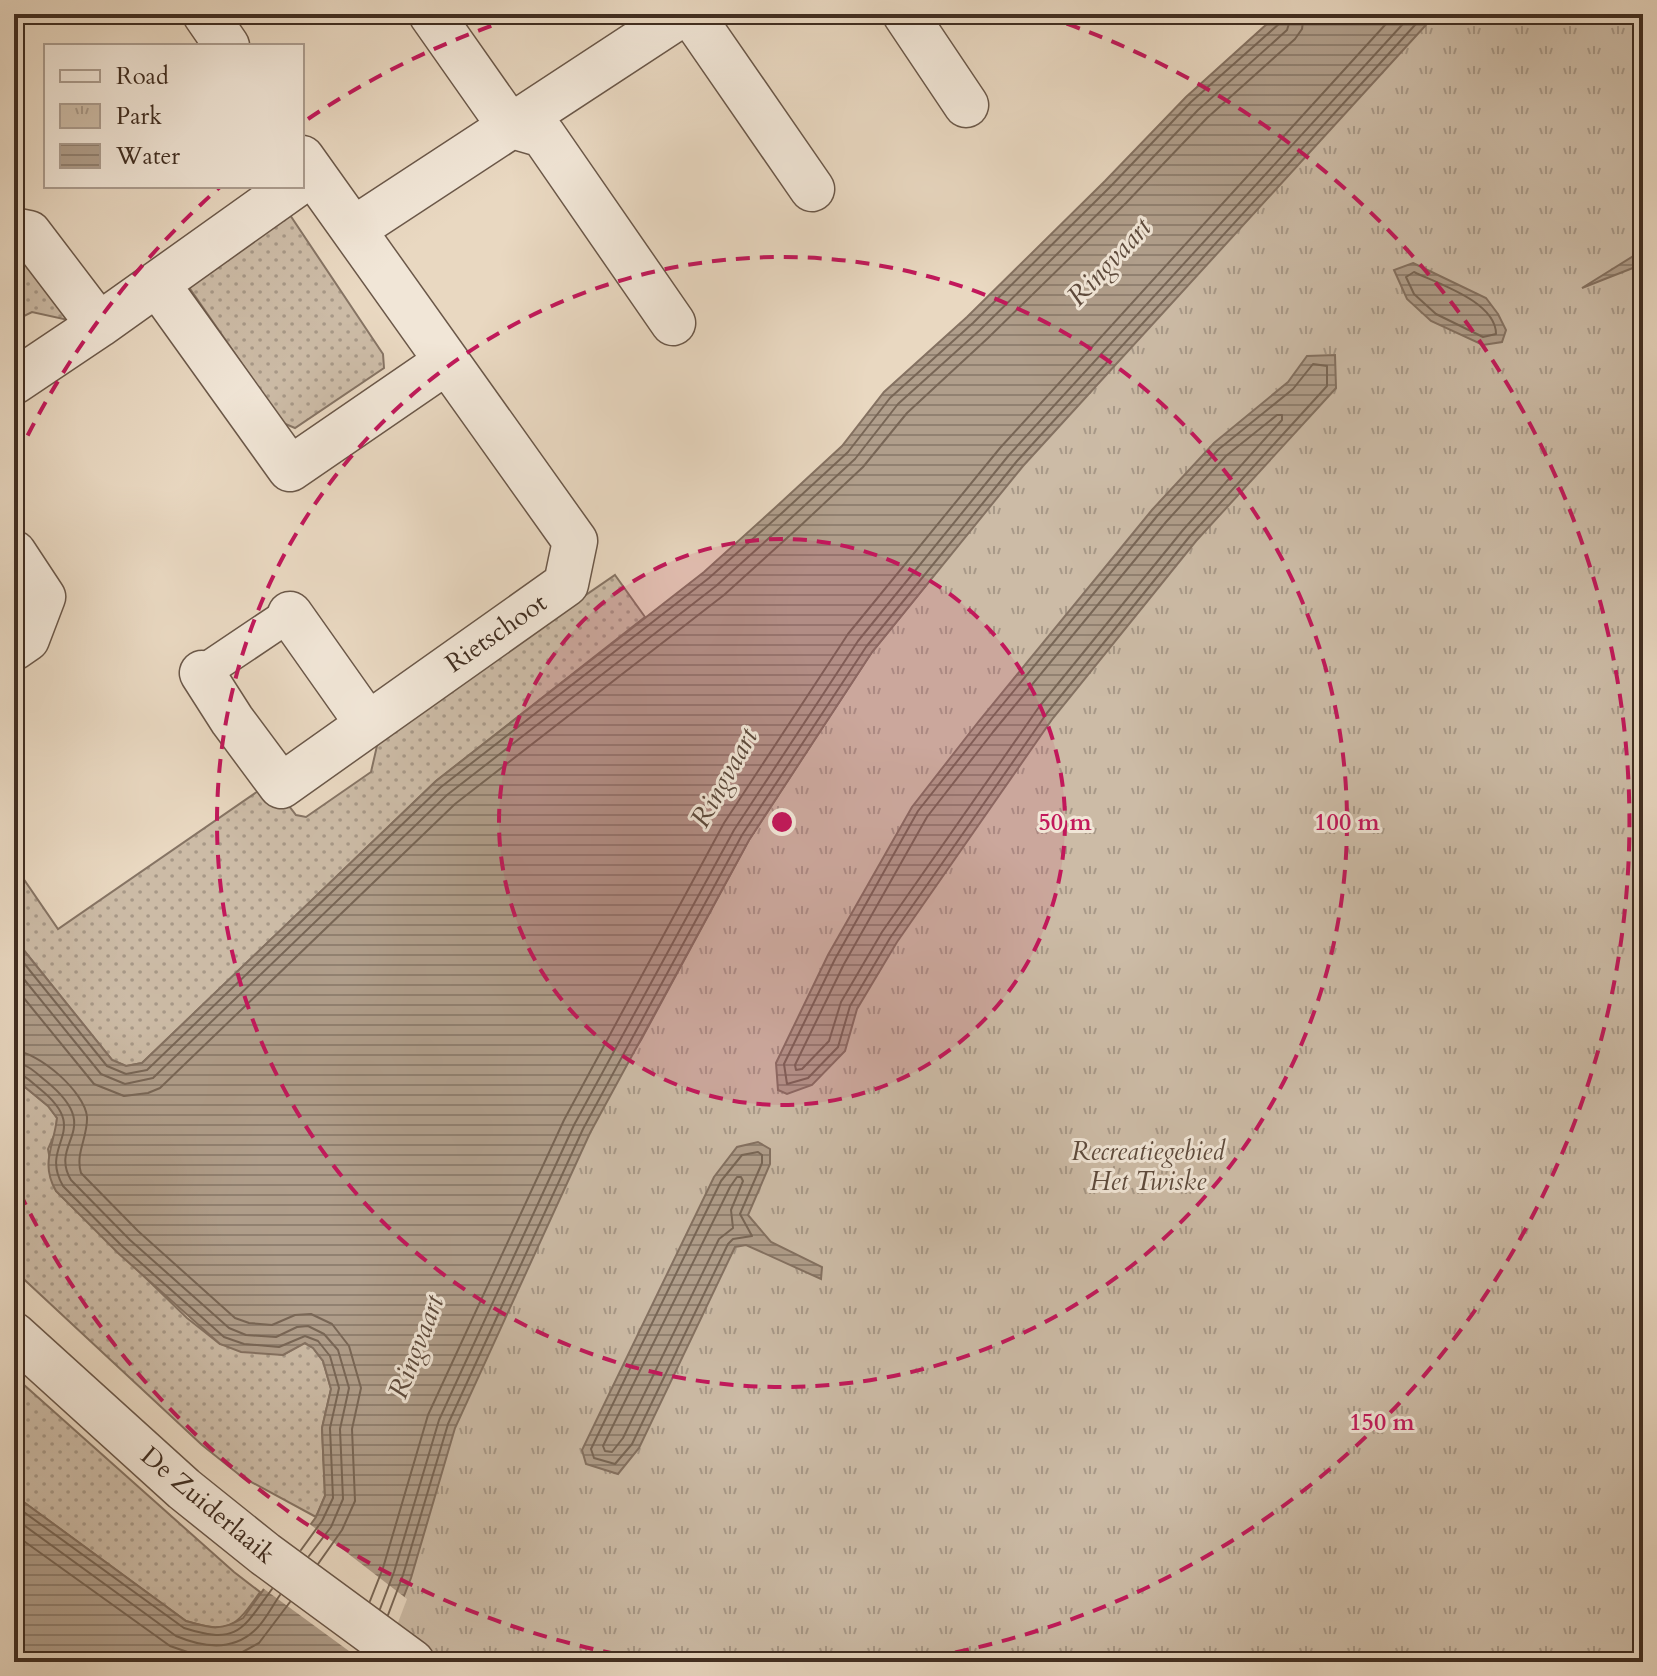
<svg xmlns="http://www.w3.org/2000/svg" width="1657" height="1676" font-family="Cardo,serif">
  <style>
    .grass { fill: url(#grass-dots); stroke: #867464; stroke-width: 2 }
    .park { fill: url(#park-tufts); stroke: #867464; stroke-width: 2 }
    .water { fill: url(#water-rules); stroke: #847161; stroke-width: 2 }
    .pier { fill: #e9d8c1 }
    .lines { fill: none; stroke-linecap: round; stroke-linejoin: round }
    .shore { stroke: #786656; stroke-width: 2 }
    .pedestrian-casing { stroke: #6b5849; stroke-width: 37 }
    .minor-casing { stroke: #6b5849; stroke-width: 47 }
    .pedestrian { stroke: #f1e6d7; stroke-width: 34 }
    .minor { stroke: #f1e6d7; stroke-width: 44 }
    .ring { fill: none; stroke: #c2185b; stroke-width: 4; stroke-dasharray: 14 10 }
    .labels { text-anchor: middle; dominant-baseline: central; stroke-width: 6; stroke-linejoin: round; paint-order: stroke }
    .street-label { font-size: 26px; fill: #412e21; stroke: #f1e6d7 }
    .park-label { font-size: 26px; font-style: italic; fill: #5d4a3c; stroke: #f1e6d7 }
    .water-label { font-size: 28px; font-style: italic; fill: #5d4a3c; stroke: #f1e6d7 }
    .centre { fill: #c2185b; stroke: #f1e6d7; stroke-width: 4 }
    .ring-label { font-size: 24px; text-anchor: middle; font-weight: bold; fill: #c2185b; stroke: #f1e6d7; stroke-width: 6; stroke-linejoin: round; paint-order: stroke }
  </style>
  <defs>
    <pattern id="grass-dots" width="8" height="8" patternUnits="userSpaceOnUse" patternTransform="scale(2)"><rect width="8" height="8" fill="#ccbba6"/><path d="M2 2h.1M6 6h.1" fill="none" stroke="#a79887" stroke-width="1.8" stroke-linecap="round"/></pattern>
    <pattern id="park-tufts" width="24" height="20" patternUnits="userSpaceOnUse" patternTransform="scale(2)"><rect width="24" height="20" fill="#ccbba6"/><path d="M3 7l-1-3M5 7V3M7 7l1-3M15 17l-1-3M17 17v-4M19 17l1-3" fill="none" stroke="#a79887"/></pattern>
    <pattern id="water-rules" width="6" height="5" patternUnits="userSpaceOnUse" patternTransform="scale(2)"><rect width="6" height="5" fill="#b09e8b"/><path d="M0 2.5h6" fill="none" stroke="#918171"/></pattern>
  </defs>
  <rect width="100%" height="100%" fill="#e9d8c1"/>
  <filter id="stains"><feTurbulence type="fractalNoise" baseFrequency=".0025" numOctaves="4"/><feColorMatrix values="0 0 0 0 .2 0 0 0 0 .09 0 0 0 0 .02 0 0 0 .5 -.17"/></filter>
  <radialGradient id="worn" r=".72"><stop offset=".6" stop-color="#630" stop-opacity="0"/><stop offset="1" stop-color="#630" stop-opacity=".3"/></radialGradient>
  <path class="grass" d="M286 209 383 354 384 368 295 428 283 423 186 283Z
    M14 250 68 320 32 312 14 321Z
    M615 575 645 617 436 781 142 1063 126 1066 112 1060 14 938V865L58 929 264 787 273 785 296 815 306 817 371 772 379 737Z
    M14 1078 48 1106 57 1118 56 1131 48 1149 56 1191 187 1318 220 1344 283 1355 304 1343 313 1348 323 1361 331 1389 322 1428 325 1496 316 1517 242 1477 202 1445 14 1270Z
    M14 1376 234 1572 260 1592C235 1628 229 1634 186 1621L14 1495Z"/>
  <path class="park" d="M1389 14H1643V1662H351L487 1284 641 1040 749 840 872 652 928 583 1044 398Z"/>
  <path class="water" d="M1278 14H1436L1023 466 872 652 749 840 590 1133 455 1428 411 1578 378 1662H14V1495L186 1621C210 1628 220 1632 243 1618L316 1517 325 1496 322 1428 331 1389 323 1361 313 1348 305 1343 283 1355 241 1352 220 1344 118 1253 56 1191C40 1163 54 1146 57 1118L48 1106 14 1078V938L112 1060 126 1066 142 1063 436 781 704 572 777 506 842 446 884 392 967 317 1105 181 1186 97Z
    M1643 250V264L1582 288Z
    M1413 263 1486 298 1498 314 1506 330 1502 342 1483 345 1431 321 1407 299 1394 270Z
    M1335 355 1336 388 1196 541 1053 718 897 942 857 1009 845 1051 812 1085 787 1094 778 1090 776 1063 828 955 912 807 979 721 1152 510 1214 443 1288 382 1307 356Z
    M758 1142 770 1149V1164L748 1215 771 1242 822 1267 821 1279 746 1245 735 1247 639 1448 618 1474 586 1464 582 1450 714 1177 737 1147Z"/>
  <path class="pier" d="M307 1522 407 1599 383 1662H364L260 1586Z"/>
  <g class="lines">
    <path class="shore" d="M1414 272C1439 284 1496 302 1496 334L1483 337 1436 314 1414 294 1406 277Z
      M1313 364 1327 366V386L1190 536 1047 713 890 938 850 1006 838 1047 808 1078 787 1084 784 1064 835 959 918 811 985 726 1158 515 1219 449 1293 389Z
      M1277 415H1282V420L1183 530 1039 707 882 932 841 1002 829 1041 802 1069 796 1070 795 1065 844 964 927 817 993 732 1166 522 1226 456Z
      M14 951 107 1066 126 1074 147 1070 441 787 709 578 783 512 848 452 890 398 973 323 1110 187 1191 102 1280 23 1282 14
      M14 967 101 1074 125 1084 153 1078 447 795 716 586 790 519 855 459 898 404 980 330 1118 194 1198 110 1287 30 1292 14
      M14 986 94 1084 124 1096 148 1093 160 1088 455 804 724 595 798 528 863 467 907 413 988 338 1126 203 1207 118 1295 39 1302 29 1304 14
      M14 1051C38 1051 85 1092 87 1117 88 1137 75 1153 81 1173L138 1231 235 1318 249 1323 272 1325 295 1315 311 1314 332 1324 349 1346 361 1388 352 1429 355 1501 342 1530 318 1564
      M14 1063C27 1063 36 1073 46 1081 106 1130 48 1141 71 1180L130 1240 229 1328 246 1335 276 1337 297 1327 308 1326 324 1334 338 1350 349 1388 340 1429 343 1499 331 1527 309 1556
      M14 1073C25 1074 32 1083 40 1089 93 1132 38 1143 63 1186L123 1247 224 1337 244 1344 279 1347 305 1336 318 1341 330 1356 339 1388 330 1428 333 1498 322 1521 301 1550
      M758 1152 762 1155V1163L740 1214 752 1236 733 1239 728 1244 632 1444 615 1464 594 1458 591 1449 721 1181 742 1155Z
      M737 1177H741L743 1181 731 1210 733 1228 719 1239 623 1438 612 1452 605 1451 603 1446 730 1187Z
      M14 1505 184 1628C238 1645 242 1630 272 1589
      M14 1518 176 1636C202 1647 231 1652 254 1631 265 1622 272 1606 280 1595
      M14 1534 170 1646 205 1658 237 1655 259 1643 290 1602
      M370 1601 383 1568 428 1415 564 1120 724 823 848 634 1000 448 1395 14
      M380 1609 394 1572 439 1420 574 1125 734 830 858 641 1009 455 1412 14
      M388 1615 403 1575 448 1424 583 1129 742 835 866 647 1017 461 1425 14"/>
    <defs>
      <path id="pedestrian" d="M202 673 290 614"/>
      <path id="minor" d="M205 14 227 46
        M431 14 509 125 543 135 673 323
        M691 14 812 189
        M905 14 966 105
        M354 229 682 14
        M14 230 29 233 99 325 14 382
        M158 285 290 469 446 362
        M99 325 294 186
        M14 553 43 597 27 639 14 648
        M290 614 367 723
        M202 673 232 720 281 786 566 584 575 541 302 158
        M14 1335 184 1489 265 1554 412 1662"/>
    </defs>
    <use href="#pedestrian" class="pedestrian-casing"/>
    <use href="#minor" class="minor-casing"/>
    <use href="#pedestrian" class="pedestrian"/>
    <use href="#minor" class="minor"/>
  </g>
  <circle cx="782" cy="822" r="283" fill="#c2185b" fill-opacity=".12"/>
  <g class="ring">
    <circle cx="782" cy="822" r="283"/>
    <circle cx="782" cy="822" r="565"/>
    <path d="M664 1662A848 848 0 0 1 17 1187M17 457A848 848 0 0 1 220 187M308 119A848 848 0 0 1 520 16M1044 16A848 848 0 0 1 900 1662"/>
  </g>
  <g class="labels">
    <g class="street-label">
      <text transform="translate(496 633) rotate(-35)">Rietschoot</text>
      <text transform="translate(208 1505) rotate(40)">De Zuiderlaaik</text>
    </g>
    <g class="park-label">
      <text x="1148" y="1151">Recreatiegebied<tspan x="1148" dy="30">Het Twiske</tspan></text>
    </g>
    <g class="water-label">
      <text transform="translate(1109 262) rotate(-47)">Ringvaart</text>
      <text transform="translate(724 778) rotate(-61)">Ringvaart</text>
      <text transform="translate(416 1347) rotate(-69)">Ringvaart</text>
    </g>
  </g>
  <circle cx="782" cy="822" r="12" class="centre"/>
  <g class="ring-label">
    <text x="1065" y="830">50 m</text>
    <text x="1347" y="830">100 m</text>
    <text x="1382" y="1430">150 m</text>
  </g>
  <rect width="1657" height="1676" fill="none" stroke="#e9d8c1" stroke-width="48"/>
  <rect x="16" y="16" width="1625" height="1644" fill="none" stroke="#412e21" stroke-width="4"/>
  <rect x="24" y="24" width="1609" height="1628" fill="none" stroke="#412e21" stroke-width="2"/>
  <rect x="44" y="44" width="260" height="144" fill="#f1e6d7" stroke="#ab9c8e" stroke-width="2"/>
  <rect x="60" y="70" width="40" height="12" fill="#f1e6d7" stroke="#ab9c8e" stroke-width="2"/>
  <text x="116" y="84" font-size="24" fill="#412e21">Road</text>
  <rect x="60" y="104" width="40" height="24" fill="url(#park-tufts)" stroke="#ab9c8e" stroke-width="2"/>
  <text x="116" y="124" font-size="24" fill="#412e21">Park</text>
  <rect x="60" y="144" width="40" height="24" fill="url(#water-rules)" stroke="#ab9c8e" stroke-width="2"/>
  <text x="116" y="164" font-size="24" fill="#412e21">Water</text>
  <rect width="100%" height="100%" filter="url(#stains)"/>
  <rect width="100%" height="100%" fill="url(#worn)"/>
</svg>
